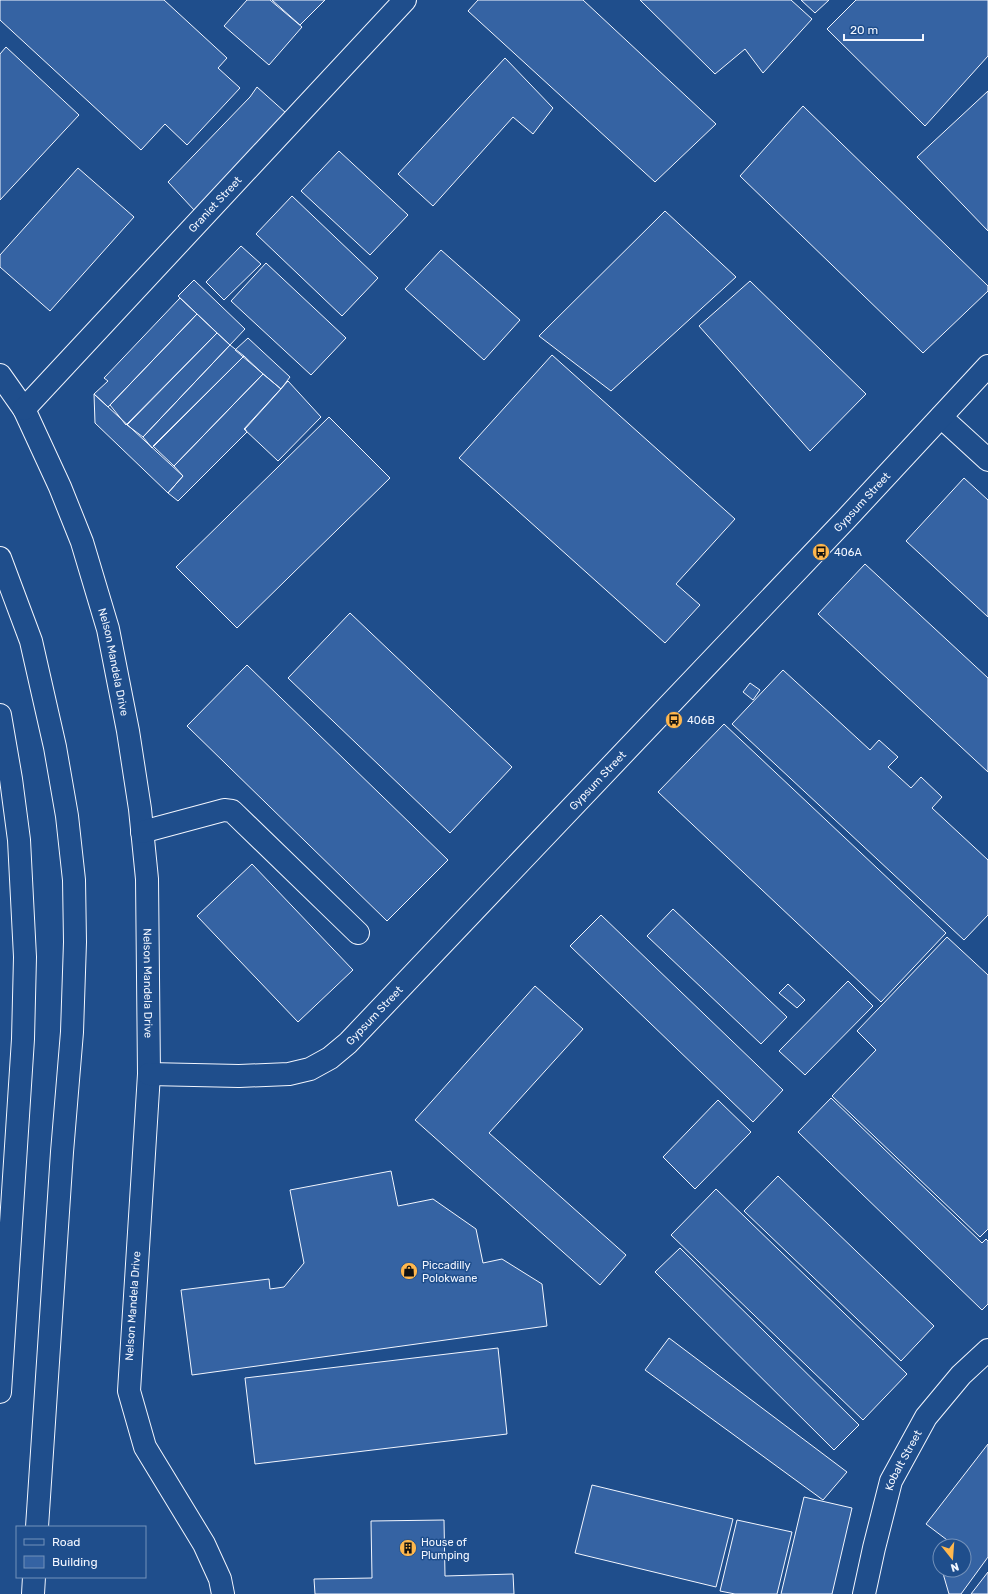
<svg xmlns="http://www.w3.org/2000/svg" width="988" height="1594" font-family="Rubik,sans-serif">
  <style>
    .building { fill: #3563a3; stroke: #f2f6ff }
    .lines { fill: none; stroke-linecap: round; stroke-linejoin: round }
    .minor-casing { stroke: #f2f6ff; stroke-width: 24 }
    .major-casing { stroke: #f2f6ff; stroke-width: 24 }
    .minor { stroke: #1f4e8c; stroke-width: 22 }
    .major { stroke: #1f4e8c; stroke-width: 22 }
    .labels { text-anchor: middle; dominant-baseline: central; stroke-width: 3; stroke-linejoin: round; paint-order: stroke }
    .street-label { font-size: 11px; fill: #f2f6ff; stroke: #1f4e8c }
    .poi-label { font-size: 11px; fill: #f2f6ff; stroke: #1f4e8c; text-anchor: start }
  </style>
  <rect width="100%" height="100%" fill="#1f4e8c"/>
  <path class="building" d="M0 0H164L227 58 218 68 240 88 187 145 165 124 141 150 0 20Z
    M247 0H270L302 27 269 65 224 26Z
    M272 0H325L300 25Z
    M478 0H583L716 124 655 182 468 11Z
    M640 0H791L812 19 763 73 745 49 715 74Z
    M801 0H829L815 13Z
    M856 0H988V56L925 126 827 29Z
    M6 47 79 115 0 200V54Z
    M505 58 553 108 533 134 513 117 433 206 398 174Z
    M257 87 286 113 195 211 168 182 250 97Z
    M988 91V231L917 157Z
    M803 106 988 286V291L923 353 740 176Z
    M339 151 408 215 370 255 301 191Z
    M78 168 134 217 50 311 0 267V255Z
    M292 196 378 278 342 316 256 234Z
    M665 211 736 277 611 391 539 336Z
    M241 246 261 264 224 300 206 282Z
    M441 250 520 320 484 360 405 289Z
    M266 263 346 338 311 375 231 301Z
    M194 280 245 329 230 345 178 296Z
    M750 281 866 394 810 451 699 326Z
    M180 298 197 314 108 407 94 394 108 381 104 378Z
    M197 314 217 333 126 425 110 405Z
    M217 333 230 345 143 437 127 425Z
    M248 338 290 377 281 389 235 350Z
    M230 345 244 356 152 448 143 437Z
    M552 355 735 519 676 584 700 605 665 643 459 458Z
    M244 356 263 374 174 466 153 446Z
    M263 374 281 389 245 429 247 432 178 501 168 493 183 476 174 466Z
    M288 381 321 417 278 461 244 429Z
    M94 394 183 476 168 493 95 423Z
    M329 417 390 478 237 628 176 567Z
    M964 478 988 500V617L906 541Z
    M865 564 988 678V772L818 614Z
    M350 613 512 767 450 833 288 678Z
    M247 665 448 860 387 921 187 726Z
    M783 670 870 750 879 740 898 757 888 767 911 788 921 777 942 797 932 808 988 860V915L964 940 732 724Z
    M750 683 760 690 753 700 743 692Z
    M724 724 946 933 881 1002 658 792Z
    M252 864 353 970 298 1022 197 916Z
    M673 909 787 1017 761 1044 647 936Z
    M601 915 783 1090 753 1122 570 946Z
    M947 937 988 975V1229L980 1237 832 1096 876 1050 857 1031Z
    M848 981 873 1006 805 1075 779 1051Z
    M788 984 805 1000 797 1008 779 993Z
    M535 986 583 1029 489 1133 626 1255 600 1285 415 1120Z
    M831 1098 982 1243 986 1239 988 1241V1304L982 1310 798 1132Z
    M718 1100 751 1132 695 1189 663 1157Z
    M391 1171 398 1206 433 1199 476 1229 483 1263 502 1259 542 1284 547 1326 192 1375 181 1290 269 1279 270 1289 284 1287 304 1263 290 1190Z
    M778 1176 934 1326 901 1361 744 1211Z
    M716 1189 907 1374 863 1420 671 1235Z
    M680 1248 859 1425 834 1450 655 1272Z
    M669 1338 847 1472 823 1500 645 1370Z
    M498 1348 507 1434 255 1464 245 1378Z
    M988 1444V1557L961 1594H949L942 1570H964V1546H955L926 1524Z
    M592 1485 733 1519 716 1587 575 1553Z
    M804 1497 852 1508 832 1594H781Z
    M444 1520 445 1576 513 1574 514 1594H315L314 1579 372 1578 371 1521Z
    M737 1520 792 1532 777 1594H735L720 1591Z
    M988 1572V1594H971Z"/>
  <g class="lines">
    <defs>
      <g id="minor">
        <path id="s1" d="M0 375 24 409 60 487 82 542 108 629 128 731 140 809 147 879 149 1074 129 1391 145 1447 204 1544 220 1579 223 1594"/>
        <path id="s2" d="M24 409 405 0"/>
        <path d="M941 417 988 460"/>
        <path d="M142 832 224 810 232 811 358 933"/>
        <path id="s3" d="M149 1074 239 1076 289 1074 310 1069 330 1058 348 1043 847 518 988 366"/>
        <path id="s4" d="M864 1594 874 1548 891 1481 926 1417 961 1375 988 1350"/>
      </g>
      <path id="major" d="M0 558 31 641 55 747 67 816 74 880 75 942 72 1032 62 1152 37 1527
        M0 715 11 779 19 840 25 957 23 1039 0 1392
        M33 1594 34 1577"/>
    </defs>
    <use href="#minor" class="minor-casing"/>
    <use href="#major" class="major-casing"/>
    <use href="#minor" class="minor"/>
    <use href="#major" class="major"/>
  </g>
  <defs>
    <symbol id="bus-disc" viewBox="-11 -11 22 22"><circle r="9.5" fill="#ffb74d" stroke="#1f4e8c"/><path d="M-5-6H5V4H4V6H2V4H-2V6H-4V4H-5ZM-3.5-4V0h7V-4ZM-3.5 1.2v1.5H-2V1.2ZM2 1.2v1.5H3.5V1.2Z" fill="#111"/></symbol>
    <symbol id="shop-disc" viewBox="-11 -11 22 22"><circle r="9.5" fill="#ffb74d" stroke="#1f4e8c"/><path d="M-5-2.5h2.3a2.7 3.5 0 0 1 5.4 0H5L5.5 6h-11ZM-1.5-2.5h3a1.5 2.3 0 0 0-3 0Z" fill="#111"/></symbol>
    <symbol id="building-disc" viewBox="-11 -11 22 22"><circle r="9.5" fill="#ffb74d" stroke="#1f4e8c"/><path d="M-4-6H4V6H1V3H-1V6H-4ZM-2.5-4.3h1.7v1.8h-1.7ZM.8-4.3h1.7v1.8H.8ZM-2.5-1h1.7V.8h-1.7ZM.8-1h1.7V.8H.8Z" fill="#111"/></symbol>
  </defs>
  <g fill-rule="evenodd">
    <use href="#bus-disc" x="811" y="542" width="20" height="20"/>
    <use href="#bus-disc" x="664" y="710" width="20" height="20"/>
    <use href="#shop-disc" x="399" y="1261" width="20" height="20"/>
    <use href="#building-disc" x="398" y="1538" width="20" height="20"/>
  </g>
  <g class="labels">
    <g class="street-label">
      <text stroke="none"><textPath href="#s2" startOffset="280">Graniet Street</textPath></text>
      <text stroke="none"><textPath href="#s3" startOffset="954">Gypsum Street</textPath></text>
      <text stroke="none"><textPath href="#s1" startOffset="311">Nelson Mandela Drive</textPath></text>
      <text stroke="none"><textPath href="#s3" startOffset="570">Gypsum Street</textPath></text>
      <text stroke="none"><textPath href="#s1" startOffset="635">Nelson Mandela Drive</textPath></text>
      <text stroke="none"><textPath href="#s3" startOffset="246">Gypsum Street</textPath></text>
      <text transform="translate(133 1306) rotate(-86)">Nelson Mandela Drive</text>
      <text stroke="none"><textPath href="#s4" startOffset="140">Kobalt Street</textPath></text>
    </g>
    <g class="poi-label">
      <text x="834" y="552">406A</text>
      <text x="687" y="720">406B</text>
      <text x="422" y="1265">Piccadilly<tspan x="422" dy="13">Polokwane</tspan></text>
      <text x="421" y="1542">House of<tspan x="421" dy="13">Plumping</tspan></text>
    </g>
  </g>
  <rect x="16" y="1526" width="130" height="52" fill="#1f4e8c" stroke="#7391ba"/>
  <rect x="24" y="1539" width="20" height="6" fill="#1f4e8c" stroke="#7391ba"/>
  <text x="52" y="1546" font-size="12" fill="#f2f6ff">Road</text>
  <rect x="24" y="1556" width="20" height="12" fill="#3563a3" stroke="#7391ba"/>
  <text x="52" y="1566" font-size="12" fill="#f2f6ff">Building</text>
  <g transform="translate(952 1558) rotate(163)"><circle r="19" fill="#1f4e8c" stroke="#7391ba"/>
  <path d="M0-3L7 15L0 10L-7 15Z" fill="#ffb74d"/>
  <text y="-6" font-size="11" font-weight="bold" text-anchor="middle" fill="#f2f6ff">N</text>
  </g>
  <path d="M844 34v6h79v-6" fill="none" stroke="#f2f6ff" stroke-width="2"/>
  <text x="850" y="34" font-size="12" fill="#f2f6ff" stroke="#1f4e8c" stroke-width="3" paint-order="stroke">20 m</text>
</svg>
